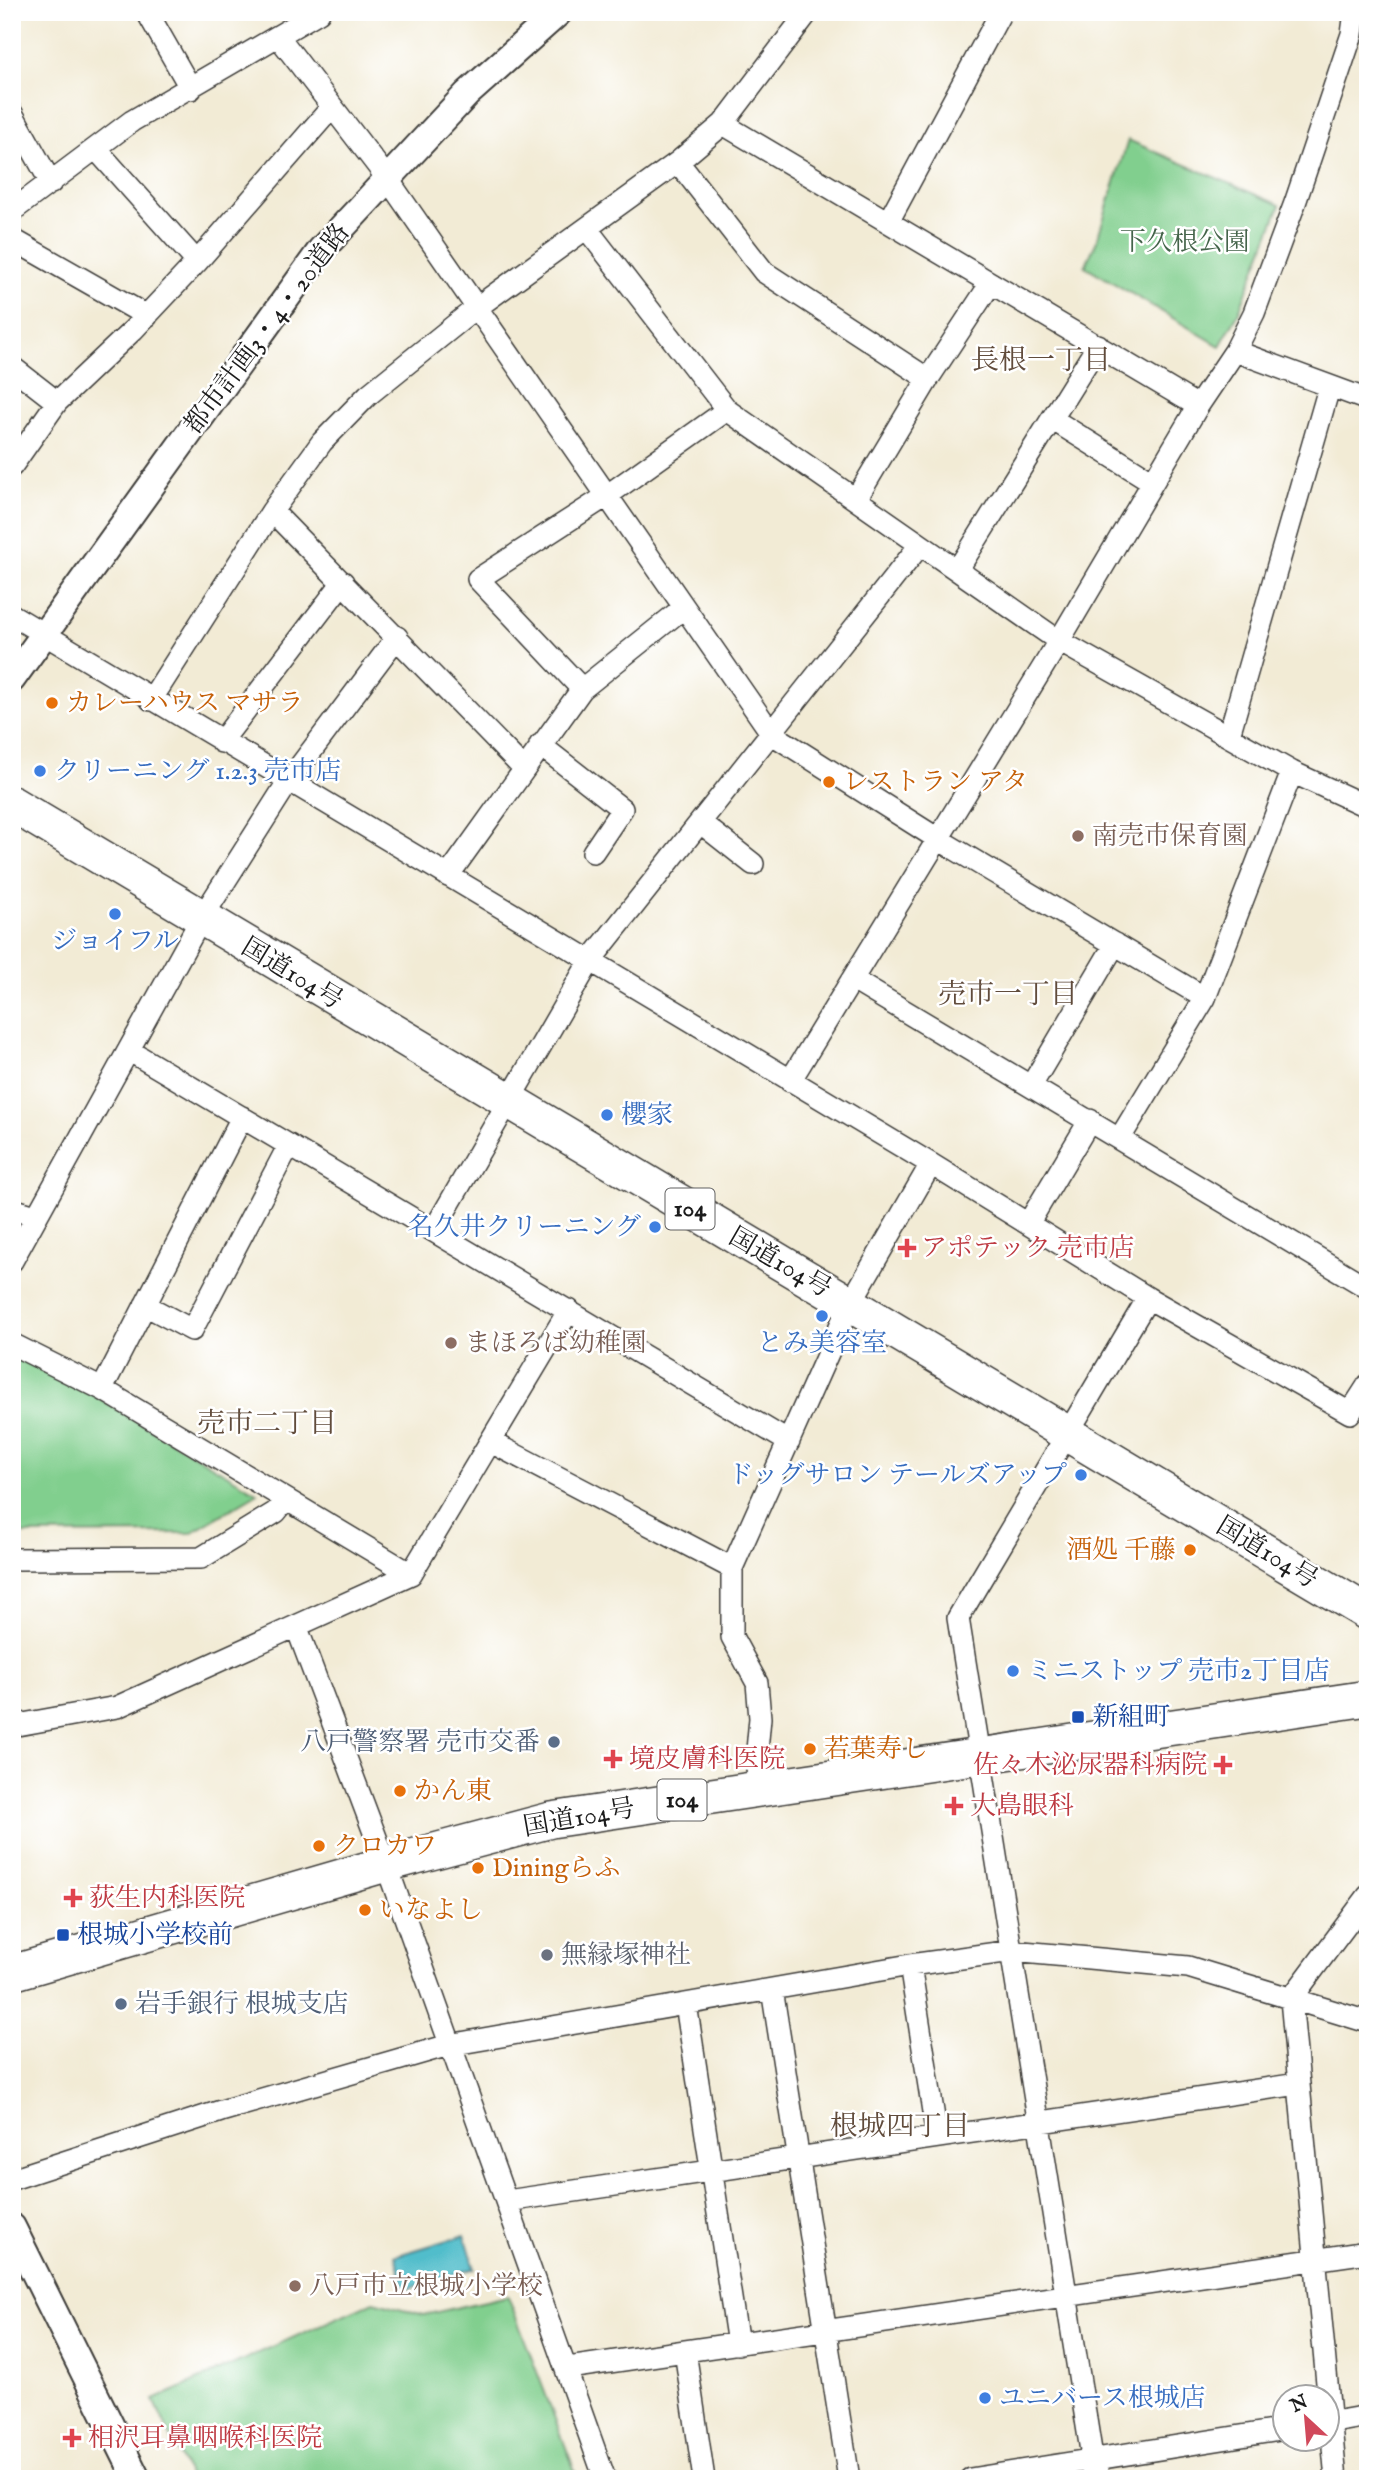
<svg xmlns="http://www.w3.org/2000/svg" width="1380" height="2491" font-family="'IM FELL English','Noto Serif JP',serif">
  <style>
    .green { fill: #81cf8e; stroke: #4e7655; stroke-width: 2 }
    .water { fill: #51bdcb; stroke: #366c74; stroke-width: 2 }
    .lines { fill: none; stroke-linecap: round; stroke-linejoin: round }
    .minor-casing { stroke: #3c3b38; stroke-width: 24 }
    .tertiary-casing { stroke: #3c3b38; stroke-width: 30 }
    .trunk-casing { stroke: #3c3b38; stroke-width: 38 }
    .minor { stroke: #fff; stroke-width: 21 }
    .tertiary { stroke: #fff; stroke-width: 26 }
    .trunk { stroke: #fff; stroke-width: 35 }
    .food-dot { fill: #e8710a; stroke: #fff; stroke-width: 2.5 }
    .shop-dot { fill: #3f7fe0; stroke: #fff; stroke-width: 2.5 }
    .education-dot { fill: #8d6e63; stroke: #fff; stroke-width: 2.5 }
    .health-dot { fill: #e0444e; stroke: #fff; stroke-width: 2.5 }
    .transit-dot { fill: #1a4fb4; stroke: #fff; stroke-width: 2.5 }
    .service-dot { fill: #5c6f8a; stroke: #fff; stroke-width: 2.5 }
    .worship-dot { fill: #6b7280; stroke: #fff; stroke-width: 2.5 }
    .labels { text-anchor: middle; dominant-baseline: central; stroke-width: 5; stroke-linejoin: round; paint-order: stroke }
    .shield { fill: #fff; stroke: #606060; stroke-width: 2 }
    .shield-label { font-size: 24px; font-weight: bold; fill: #1c1c1c }
    .park-label { font-size: 26px; fill: #44644a; stroke: #fff }
    .street-label { font-size: 26px; fill: #1c1c1c; stroke: #fff }
    .food-label { font-size: 26px; fill: #c56008; stroke: #fff; text-anchor: start }
    .shop-label { font-size: 26px; fill: #366cbe; stroke: #fff; text-anchor: start }
    .education-label { font-size: 26px; fill: #785e54; stroke: #fff; text-anchor: start }
    .health-label { font-size: 26px; fill: #be3a42; stroke: #fff; text-anchor: start }
    .transit-label { font-size: 26px; fill: #164399; stroke: #fff; text-anchor: start }
    .service-label { font-size: 26px; fill: #4e5e75; stroke: #fff; text-anchor: end }
    .worship-label { font-size: 26px; fill: #5b616d; stroke: #fff; text-anchor: start }
    .neighbourhood-label { font-size: 28px; fill: #614c3c; stroke: #fff }
  </style>
  <rect width="100%" height="100%" fill="#fff"/>
  <filter id="ink" filterUnits="userSpaceOnUse"><feTurbulence type="fractalNoise" baseFrequency=".0143" numOctaves="2"/><feDisplacementMap in="SourceGraphic" scale="14" xChannelSelector="R" yChannelSelector="G"/><feConvolveMatrix kernelMatrix="1 2 1 2 8 2 1 2 1" color-interpolation-filters="sRGB"/></filter>
  <filter id="wash" filterUnits="userSpaceOnUse"><feTurbulence type="fractalNoise" baseFrequency=".00686" numOctaves="4" result="noise"/><feDisplacementMap in="SourceGraphic" scale="28" xChannelSelector="R" yChannelSelector="G"/><feGaussianBlur stdDeviation="1.57" result="paint"/><feColorMatrix in="noise" values="0 0 0 0 0 0 0 0 0 0 0 0 0 0 0 0 0 1.4 0 .05"/><feComposite in="paint" operator="in"/></filter>
  <g filter="url(#wash)">
    <rect width="100%" height="100%" fill="#f2ebd5"/>
    <path class="green" d="M1128 140 1280 205 1238 314 1220 346 1085 266 1096 243Z
      M12 1350 40 1363 258 1493 191 1533 12 1534Z
      M508 2296 578 2479H190L154 2400 374 2301 424 2315Z"/>
    <path class="water" d="M465 2235 475 2268 405 2290 395 2256Z"/>
  </g>
  <g filter="url(#ink)">
    <g class="lines">
      <defs>
        <path id="minor" d="M147 12 191 89
          M278 36 387 178 772 734 938 839 1205 998
          M12 113 51 183
          M723 124 1198 406
          M96 149 197 262
          M678 162 764 272 928 379
          M12 211 132 121 319 12
          M888 222 1001 12
          M587 229 727 410 1059 641 1292 772 1368 807
          M12 239 147 316
          M1235 351 1368 400
          M12 367 57 402
          M1052 419 1153 482
          M12 466 57 402 133 330 197 262 332 107
          M856 499 928 379 991 283
          M272 511 523 768
          M958 569 1098 345
          M12 615 931 1164 1148 1298 1350 1413 1368 1385
          M582 689 478 579 605 497 727 410
          M151 700 272 511 322 442 368 395 476 308 678 162 723 124 808 12
          M1229 735 1329 388
          M221 742 343 582
          M540 745 622 809 593 852
          M701 823 753 864
          M448 876 582 689 682 609
          M853 980 1368 1288
          M130 1051 789 1442
          M790 1081 1059 641 1198 406 1235 351 1254 313 1295 203 1352 34 1355 12
          M1031 1086 1115 944
          M1120 1138 1205 998 1292 772
          M12 1209 36 1216
          M1028 1224 1090 1120
          M434 1230 590 961 920 545
          M12 1261 201 919 288 782 397 637
          M145 1305 192 1330 289 1145
          M12 1344 102 1389 411 1574
          M102 1389 242 1117
          M491 1442 732 1568 850 1304 931 1164
          M12 1559 201 1558 276 1512 285 1501
          M732 1568V1637L757 1683 760 1718 756 1761 760 1789
          M297 1628 386 1864 605 2479
          M12 1726 117 1707 411 1574 569 1310
          M910 1965 937 2137
          M772 1989 849 2479
          M686 2004 738 2344
          M12 2179 221 2111 449 2045 910 1965 1012 1951 1188 1967 1368 2022
          M507 2201 1298 2084
          M685 2351 704 2479
          M568 2368 1368 2252
          M1328 2423 1368 2416
          M970 2479 1286 2429
          M1100 2479 1092 2457 958 1618 1148 1298
          M1336 2479 1291 1999 1368 1896"/>
        <path id="tertiary" d="M12 679 321 250 467 94 559 12
          M12 2227 137 2479"/>
        <path id="trunk" d="M12 804 1368 1613
          M12 1973 386 1864 551 1820 1368 1698"/>
      </defs>
      <use href="#minor" class="minor-casing"/>
      <use href="#tertiary" class="tertiary-casing"/>
      <use href="#trunk" class="trunk-casing"/>
      <use href="#minor" class="minor"/>
      <use href="#tertiary" class="tertiary"/>
      <use href="#trunk" class="trunk"/>
    </g>
  </g>
  <g class="food-dot">
    <circle cx="52" cy="703" r="7"/>
    <circle cx="829" cy="782" r="7"/>
    <circle cx="1190" cy="1550" r="7"/>
    <circle cx="810" cy="1749" r="7"/>
    <circle cx="400" cy="1791" r="7"/>
    <circle cx="319" cy="1846" r="7"/>
    <circle cx="478" cy="1868" r="7"/>
    <circle cx="365" cy="1910" r="7"/>
  </g>
  <g class="shop-dot">
    <circle cx="40" cy="771" r="7"/>
    <circle cx="115" cy="914" r="7"/>
    <circle cx="607" cy="1115" r="7"/>
    <circle cx="655" cy="1227" r="7"/>
    <circle cx="822" cy="1316" r="7"/>
    <circle cx="1081" cy="1475" r="7"/>
    <circle cx="1013" cy="1671" r="7"/>
    <circle cx="985" cy="2398" r="7"/>
  </g>
  <g class="education-dot">
    <circle cx="1078" cy="836" r="7"/>
    <circle cx="451" cy="1343" r="7"/>
    <circle cx="295" cy="2286" r="7"/>
  </g>
  <g class="health-dot">
    <path d="M903.5 1237.5h7v7h7v7h-7v7h-7v-7h-7v-7h7z"/>
    <path d="M609.5 1748.5h7v7h7v7h-7v7h-7v-7h-7v-7h7z"/>
    <path d="M1219.5 1754.5h7v7h7v7h-7v7h-7v-7h-7v-7h7z"/>
    <path d="M950.5 1795.5h7v7h7v7h-7v7h-7v-7h-7v-7h7z"/>
    <path d="M69.5 1887.5h7v7h7v7h-7v7h-7v-7h-7v-7h7z"/>
    <path d="M68.5 2427.5h7v7h7v7h-7v7h-7v-7h-7v-7h7z"/>
  </g>
  <g class="transit-dot">
    <rect x="1071" y="1710" width="14" height="14" rx="3.5"/>
    <rect x="56" y="1928" width="14" height="14" rx="3.5"/>
  </g>
  <g class="service-dot">
    <circle cx="554" cy="1742" r="7"/>
    <circle cx="121" cy="2004" r="7"/>
  </g>
  <circle class="worship-dot" cx="547" cy="1955" r="7"/>
  <g class="labels">
    <g class="shield">
      <rect x="665.5" y="1188.5" width="49" height="41" rx="5"/>
      <rect x="657.5" y="1779.5" width="49" height="41" rx="5"/>
    </g>
    <g class="shield-label">
      <text x="690" y="1209">104</text>
      <text x="682" y="1800">104</text>
    </g>
    <g class="park-label">
      <text x="1185" y="242">下久根公園</text>
    </g>
    <g class="street-label">
      <text transform="translate(267 329) rotate(-53)">都市計画3・4・20道路</text>
      <text transform="translate(292 974) rotate(31)">国道104号</text>
      <text transform="translate(780 1263) rotate(30)">国道104号</text>
      <text transform="translate(1267 1553) rotate(31)">国道104号</text>
      <text transform="translate(579 1818) rotate(-10)">国道104号</text>
    </g>
    <g class="food-label">
      <text x="66" y="703">カレーハウス マサラ</text>
      <text x="843" y="782">レストラン アタ</text>
      <text x="1176" y="1550" text-anchor="end">酒処 千藤</text>
      <text x="824" y="1749">若葉寿し</text>
      <text x="414" y="1791">かん東</text>
      <text x="333" y="1846">クロカワ</text>
      <text x="492" y="1868">Diningらふ</text>
      <text x="379" y="1910">いなよし</text>
    </g>
    <g class="shop-label">
      <text x="54" y="771">クリーニング 1.2.3 売市店</text>
      <text x="115" y="941" text-anchor="middle">ジョイフル</text>
      <text x="621" y="1115">櫻家</text>
      <text x="641" y="1227" text-anchor="end">名久井クリーニング</text>
      <text x="822" y="1343" text-anchor="middle">とみ美容室</text>
      <text x="1067" y="1475" text-anchor="end">ドッグサロン テールズアップ</text>
      <text x="1027" y="1671">ミニストップ 売市2丁目店</text>
      <text x="999" y="2398">ユニバース根城店</text>
    </g>
    <g class="education-label">
      <text x="1092" y="836">南売市保育園</text>
      <text x="465" y="1343">まほろば幼稚園</text>
      <text x="309" y="2286">八戸市立根城小学校</text>
    </g>
    <g class="health-label">
      <text x="921" y="1248">アポテック 売市店</text>
      <text x="629" y="1759">境皮膚科医院</text>
      <text x="1207" y="1765" text-anchor="end">佐々木泌尿器科病院</text>
      <text x="970" y="1806">大島眼科</text>
      <text x="89" y="1898">荻生内科医院</text>
      <text x="88" y="2438">相沢耳鼻咽喉科医院</text>
    </g>
    <g class="transit-label">
      <text x="1092" y="1717">新組町</text>
      <text x="77" y="1935">根城小学校前</text>
    </g>
    <g class="service-label">
      <text x="540" y="1742">八戸警察署 売市交番</text>
      <text x="135" y="2004" text-anchor="start">岩手銀行 根城支店</text>
    </g>
    <g class="worship-label">
      <text x="561" y="1955">無縁塚神社</text>
    </g>
    <g class="neighbourhood-label">
      <text x="1041" y="361">長根一丁目</text>
      <text x="1008" y="995">売市一丁目</text>
      <text x="267" y="1424">売市二丁目</text>
      <text x="900" y="2127">根城四丁目</text>
    </g>
  </g>
  <rect width="1380" height="2491" fill="none" stroke="#fff" stroke-width="42"/>
  <g transform="translate(1306 2418) rotate(334)"><circle r="33" fill="#ffffff" stroke="#a4a4a4" stroke-width="2"/>
  <path d="M0-5L12 26L0 18L-12 26Z" fill="#d1495b"/>
  <text y="-10" font-size="19" font-weight="bold" text-anchor="middle" fill="#1c1c1c">N</text>
  </g>
</svg>
